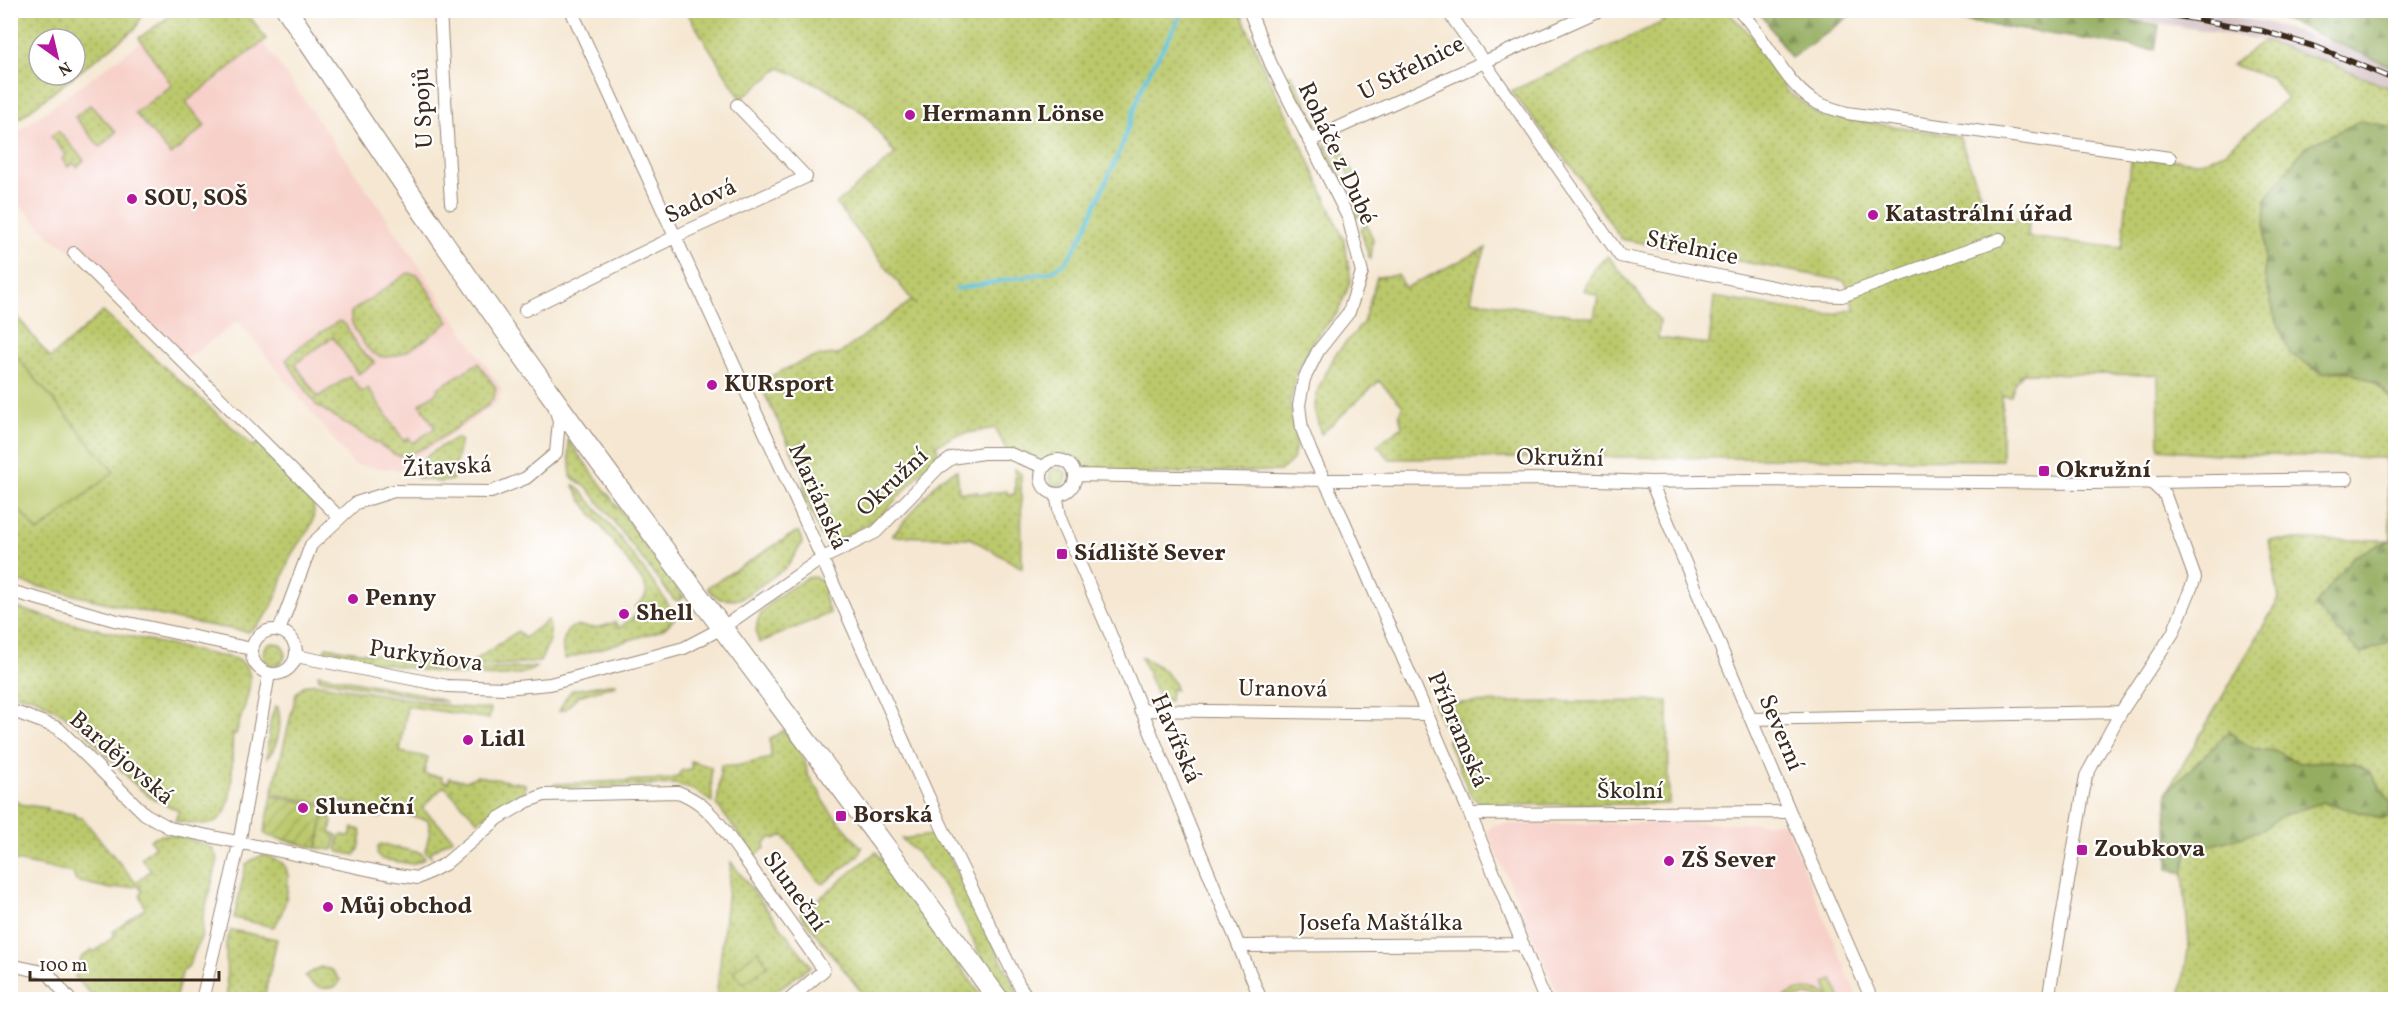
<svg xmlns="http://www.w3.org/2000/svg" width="2406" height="1010" font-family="Vollkorn,serif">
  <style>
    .built { fill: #f7d0c9 }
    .industrial { fill: #d2bec1 }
    .grass { fill: url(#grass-dots); stroke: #7b7a45; stroke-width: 1.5; fill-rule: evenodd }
    .forest { fill: url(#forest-firs); stroke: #686c3f; stroke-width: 1.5 }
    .garden { fill: url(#garden-furrows); stroke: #7b7a45; stroke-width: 1.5 }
    .pitch { fill: #bbc96c; stroke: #7b7a45; stroke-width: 1.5 }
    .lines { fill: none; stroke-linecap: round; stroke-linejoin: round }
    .stream { stroke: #5dc2db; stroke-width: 4 }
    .street-casing { stroke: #988878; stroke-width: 14 }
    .primary-casing { stroke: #988878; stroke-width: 22 }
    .street { stroke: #fff; stroke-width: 12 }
    .primary { stroke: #fff; stroke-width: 20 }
    .rail-casing { stroke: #3b2a1e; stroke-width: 6 }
    .rail { stroke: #fff; stroke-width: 4; stroke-dasharray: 11; stroke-linecap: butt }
    .poi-dot { fill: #b5179e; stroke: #fff; stroke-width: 2 }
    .labels { text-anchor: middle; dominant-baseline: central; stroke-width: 4.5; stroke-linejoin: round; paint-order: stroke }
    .street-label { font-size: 24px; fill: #3b2a1e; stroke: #fff }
    .poi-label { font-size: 24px; font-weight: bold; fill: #3b2a1e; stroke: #fff; text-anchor: start }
  </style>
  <defs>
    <pattern id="grass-dots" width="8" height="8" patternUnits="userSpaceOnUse" patternTransform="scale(1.5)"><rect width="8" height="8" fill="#bbc96c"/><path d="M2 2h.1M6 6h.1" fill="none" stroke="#99a358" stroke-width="1.8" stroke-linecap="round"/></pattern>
    <pattern id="forest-firs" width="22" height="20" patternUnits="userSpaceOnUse" patternTransform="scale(1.5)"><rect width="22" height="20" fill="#94ad60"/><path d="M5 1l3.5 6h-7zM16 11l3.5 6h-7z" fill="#7a8d4f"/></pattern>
    <pattern id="garden-furrows" width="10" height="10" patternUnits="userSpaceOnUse" patternTransform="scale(1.5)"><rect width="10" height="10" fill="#bbc96c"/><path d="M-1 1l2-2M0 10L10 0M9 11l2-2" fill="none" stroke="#99a358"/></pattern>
  </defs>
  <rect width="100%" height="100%" fill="#fff"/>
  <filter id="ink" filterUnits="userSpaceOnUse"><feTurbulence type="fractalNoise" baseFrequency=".0167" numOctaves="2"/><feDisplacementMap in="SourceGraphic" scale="12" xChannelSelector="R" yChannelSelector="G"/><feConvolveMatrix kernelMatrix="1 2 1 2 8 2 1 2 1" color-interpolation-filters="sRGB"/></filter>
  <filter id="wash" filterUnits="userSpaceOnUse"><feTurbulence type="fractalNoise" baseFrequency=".008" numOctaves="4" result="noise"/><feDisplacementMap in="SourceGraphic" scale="24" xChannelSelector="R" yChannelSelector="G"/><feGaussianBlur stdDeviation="1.35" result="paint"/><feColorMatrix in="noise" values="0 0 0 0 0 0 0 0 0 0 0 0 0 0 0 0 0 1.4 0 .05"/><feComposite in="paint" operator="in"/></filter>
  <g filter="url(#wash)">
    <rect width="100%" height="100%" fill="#f5e7d1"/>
    <path class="built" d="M261 39 382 211 502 389 498 402 410 464 398 470 354 465 238 321 183 362 74 253 50 237 11 195V137L142 41Z
      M1785 823 1858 999H1560L1487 831 1494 824Z"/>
    <path class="industrial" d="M2086 11H2201L2265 22 2338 44 2395 68V91L2330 63 2261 40Z"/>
    <path class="grass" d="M11 10H144V11L136 28 11 125ZM39 39H75V75H39Z
      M1723 10 1729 13 1750 34 1787 91 1819 115 1959 136 1989 216 2029 221 2028 237 2122 248 2131 161 2177 160 2199 162 2225 152 2287 99 2272 78 2232 65 2263 41 2330 63 2396 91 2395 128 2360 121 2304 148 2266 199 2264 275 2322 373C2357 368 2372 377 2395 403V533L2391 540 2354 556 2361 654 2395 639V999H2180L2189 944 2183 874 2187 853 2261 830 2281 816 2323 802 2384 819 2390 801 2369 771 2353 763 2328 761 2299 763 2275 751 2255 749 2239 741 2230 731 2167 792 2279 599 2269 540H2391L2385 458 2216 454 2159 449 2158 375 2023 373 2015 384 2011 396H2002V460L1617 457 1390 459 1377 445 1402 426 1399 414 1403 406 1379 381 1321 434 1314 409 1318 389 1335 355 1363 323 1377 277 1398 275 1405 288 1486 248 1476 275 1471 300 1594 318 1598 296 1584 290 1594 268 1608 256 1660 321 1658 338 1709 344 1714 297 1828 315 1855 309 1845 281 1621 239 1572 167 1511 91 1663 22 1658 11Z
      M177 11H246L266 39 186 102 205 126 171 155 135 113 172 85 139 38Z
      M686 11H1240L1262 64 1305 152 1344 240 1351 280 1338 312 1315 338 1297 372 1290 402 1296 443 1293 460 1280 471 1076 475C1069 458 1059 456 1044 467L1008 453 995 428 956 435 936 445 939 453 879 518 837 541 821 536 805 497 803 474 759 382C780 372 815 351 838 355L911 301 916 305 836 204 895 154 865 114 824 87 780 68 741 99Z
      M1291 74 1317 125 1304 118 1285 78Z
      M90 105 116 132 100 147 75 117Z
      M58 131 84 160 77 167 73 163 68 167 62 159 66 155 51 136Z
      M1336 137 1357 179 1349 176 1331 141Z
      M1325 143 1362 216 1354 217 1324 157Z
      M1366 224 1373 239 1371 259 1369 258 1361 230Z
      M408 273 418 275 449 322C426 338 384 379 363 342 357 332 349 323 351 312Z
      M10 307 50 358 103 312 253 446 262 441 313 502C317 528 305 532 293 552 278 581 279 614 248 632L179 620 11 580Z
      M339 321 345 324 360 350 375 363 358 374 333 337 295 364 318 397 350 376 362 392 368 388 404 441 409 438 413 443 435 428 420 404 437 392 438 388 478 363 496 388 494 397 488 405C468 418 418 460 396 455L316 405 286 360 305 342Z
      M456 438 461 440 452 480 439 482 418 478C416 457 439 448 456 438Z
      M568 440 684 597 678 601 674 600 587 487 571 477Z
      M1049 477a9 9 0 1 1 18 0a9 9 0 1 1-18 0Z
      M1015 469 1021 474 1022 568 970 538 892 536 940 479 957 470 959 492H978L979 494 1007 491V494H1015Z
      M573 484C588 494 672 603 675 618L665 628 656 632 565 659C560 649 563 628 576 626 577 625 585 627 586 627 597 629 605 626 615 622L619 628 639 613 635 607C644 599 650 595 644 583L582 501Z
      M796 532H800L802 543 788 566 744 597 735 600 720 599 708 590V587Z
      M814 577 822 580 828 591 823 594 830 613 759 643C746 610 783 594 806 578Z
      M11 606 57 620 219 656C271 658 243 704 236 734H233C230 752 239 816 212 823 202 826 186 822 175 821L179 811 150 797 130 780 84 730 56 710 34 697 11 694Z
      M548 620C554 634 546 649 540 662L481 666 473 662 518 631 524 638Z
      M263 654a11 11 0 1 1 22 0a11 11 0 1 1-22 0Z
      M326 647 475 670 536 667C507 692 363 660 324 651Z
      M1141 657C1153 662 1175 675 1176 690L1171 689 1170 702H1160Z
      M318 674 422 694 447 702 319 679Z
      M314 683 457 707 491 709 489 719 407 706 400 752 428 757 424 774 442 777V781L449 782V778L465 781 477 776 525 784V791L503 803 478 821 444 786 422 808 453 838 431 852V857L425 852 430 830 428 820 384 811 381 817 377 818 369 813 370 808 334 800 330 816 332 821 330 833 337 835 333 850 317 848 326 804 272 794 296 694 303 686Z
      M616 683V685L578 696 566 709 559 711 567 696 572 690Z
      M1668 701 1669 804 1483 805 1471 796 1447 739 1463 731 1456 717 1442 724 1434 703Z
      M275 706 278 707C282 726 280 743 267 758L270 722Z
      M784 730 797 746 806 765 807 774 821 794 826 806 862 848 858 856 823 884 819 882 783 835 775 839 772 837 764 844 765 848 755 856 717 805 721 765 736 766 771 758 770 739Z
      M691 761 711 767 712 802 694 790 675 784 558 789 554 786 555 784 669 779 677 777 682 770 691 769Z
      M11 800 19 802V804L47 808V810L75 814 74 816 82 818 136 883 151 870 141 858 155 846 150 840C165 828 196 841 212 848L218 860 203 917 202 935 188 967 183 970 175 999H95L75 977 81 958 92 950 94 952 115 935 113 932 145 908 140 895 142 891 139 886 111 889 76 881 73 873 11 860Z
      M353 828 360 830 362 834 359 849 355 855 339 852 337 848 339 837 342 835 350 836Z
      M938 834 1021 999H1010L980 954 948 891 918 854 902 839Z
      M381 844 421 853 425 859 412 864 381 859 377 854 378 846Z
      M876 852 984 999 933 1000 922 997 911 999H867L800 914Z
      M263 855C270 857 279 859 284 865 294 877 284 918 273 927L234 918 246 865 252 860Z
      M731 862 811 966 764 999 716 1000Z
      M231 930 277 939 264 999H227L226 943Z
      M320 967 332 970 340 980 336 987C322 991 313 987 305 976Z"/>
    <path class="forest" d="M2327 10 2395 11V68L2274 15H2322Z
      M1755 11H1857L1791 58 1764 18Z
      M1897 11H2077L2159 25 2155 50Z
      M2360 121 2395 128V403L2377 383 2344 370 2322 373 2290 354 2274 314 2264 275 2266 199 2304 148Z
      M2395 533V639L2361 654 2314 606 2354 556 2391 540Z
      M2230 731 2239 741 2255 749 2275 751 2299 763 2328 761 2353 763 2369 771 2390 801V816L2384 819 2323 802 2281 816 2262 830 2187 853 2183 874 2168 868 2167 792Z"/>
    <path class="garden" d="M272 796 326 806 317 848 269 836 264 833Z"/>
    <path class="pitch" d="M11 350 114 472 38 532 11 500Z
      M758 950 768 965 743 984 733 971Z
      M1833 980 1841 999H1825L1808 995 1791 999H1782C1797 987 1814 987 1830 996L1825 983Z"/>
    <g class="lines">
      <path class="stream" d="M956 289 1050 272 1066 262 1082 236 1120 150 1144 82 1184 10"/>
    </g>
  </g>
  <g filter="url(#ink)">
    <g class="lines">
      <defs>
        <path id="street" d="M440 10 451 203
          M571 10 790 487 942 827 1019 985 1029 1000
          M1249 10 1271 64 1348 217 1362 272 1349 312 1318 351 1304 379 1299 405 1302 429 1311 452 1344 521 1470 814 1545 1000
          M1600 10 1484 62 1620 256 1812 295 1842 296 2000 239
          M1739 10C1764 35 1784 82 1812 100 1822 106 1836 110 1847 113L2170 158
          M1309 141 1484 62 1447 10
          M74 253 339 517
          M525 310 685 232 806 177 737 105
          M1041 477a17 17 0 1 1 34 0a17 17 0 1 1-34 0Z
          M1076 475 1325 480 1570 479 1651 482 1750 480 2092 483 2347 479
          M1651 482 1790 812 1872 1000
          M1056 494 1061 521 1109 631 1261 1000
          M10 591 114 620 252 649
          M252 652a22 22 0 1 1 44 0a22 22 0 1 1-44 0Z
          M279 631 311 545 356 503 394 491 491 492 526 478 556 453 559 421 555 408
          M296 656 447 686 505 688 550 684 684 648 722 628 821 559 876 532 938 468 952 458 983 453H1008L1044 467
          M10 710 58 728 145 814 170 828 390 874 418 878 445 864 499 818 526 802 544 795 678 792C696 799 706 808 719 823L824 970 789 1000
          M1140 710 1426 714
          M1751 719 2121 712
          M1470 814 1790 812
          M1239 946 1523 944
          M10 965 48 973 70 1000
          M202 1000 239 844 269 674
          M2048 1000 2086 776 2121 712 2173 633 2195 578 2165 495 2151 482"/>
        <path id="primary" d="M287 10C375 141 462 272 554 399 700 601 851 799 999 1000"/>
      </defs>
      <use href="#street" class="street-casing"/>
      <use href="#primary" class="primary-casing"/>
      <use href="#street" class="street"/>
      <use href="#primary" class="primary"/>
      <defs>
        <path id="rail" d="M2143 10 2263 31 2316 47 2396 80"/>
      </defs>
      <use href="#rail" class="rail-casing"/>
      <use href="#rail" class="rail"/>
    </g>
  </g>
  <g class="poi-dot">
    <circle cx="910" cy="115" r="6"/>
    <circle cx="132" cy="199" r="6"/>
    <circle cx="1873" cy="215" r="6"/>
    <circle cx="712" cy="385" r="6"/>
    <rect x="2038" y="465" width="12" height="12" rx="3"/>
    <rect x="1056" y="548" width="12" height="12" rx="3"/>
    <circle cx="353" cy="599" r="6"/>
    <circle cx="624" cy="614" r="6"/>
    <circle cx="468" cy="740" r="6"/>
    <circle cx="303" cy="808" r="6"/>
    <rect x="835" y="810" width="12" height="12" rx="3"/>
    <rect x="2076" y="844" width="12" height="12" rx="3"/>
    <circle cx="1669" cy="861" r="6"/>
    <circle cx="328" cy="907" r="6"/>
  </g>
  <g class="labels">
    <g class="street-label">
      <text transform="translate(1412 69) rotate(-27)">U Střelnice</text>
      <text transform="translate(424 108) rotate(-93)">U Spojů</text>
      <text transform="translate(1336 154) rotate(65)">Roháče z Dubé</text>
      <text transform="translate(701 202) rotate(-25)">Sadová</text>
      <text transform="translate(1692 249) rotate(12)">Střelnice</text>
      <text transform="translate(1560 459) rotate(1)">Okružní</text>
      <text transform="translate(447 468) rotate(-3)">Žitavská</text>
      <text transform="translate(893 483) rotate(-43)">Okružní</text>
      <text transform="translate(817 497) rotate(66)">Mariánská</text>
      <text transform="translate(426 657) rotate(8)">Purkyňova</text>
      <text transform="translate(1283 690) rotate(1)">Uranová</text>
      <text transform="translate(1457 730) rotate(67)">Příbramská</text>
      <text transform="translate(1780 733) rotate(67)">Severní</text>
      <text transform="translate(1175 739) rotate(67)">Havířská</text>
      <text transform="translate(121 759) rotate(41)">Bardějovská</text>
      <text x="1630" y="792">Školní</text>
      <text transform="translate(794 892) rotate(54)">Sluneční</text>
      <text x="1381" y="924">Josefa Maštálka</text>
    </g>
    <g class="poi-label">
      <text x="922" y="115">Hermann Lönse</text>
      <text x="144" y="199">SOU, SOŠ</text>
      <text x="1885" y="215">Katastrální úřad</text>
      <text x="724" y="385">KURsport</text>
      <text x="2056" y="471">Okružní</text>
      <text x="1074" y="554">Sídliště Sever</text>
      <text x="365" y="599">Penny</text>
      <text x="636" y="614">Shell</text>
      <text x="480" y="740">Lidl</text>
      <text x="315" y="808">Sluneční</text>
      <text x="853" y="816">Borská</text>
      <text x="2094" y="850">Zoubkova</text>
      <text x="1681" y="861">ZŠ Sever</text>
      <text x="340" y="907">Můj obchod</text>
    </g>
  </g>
  <rect width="2406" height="1010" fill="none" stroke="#fff" stroke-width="36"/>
  <g transform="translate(57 57) rotate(146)"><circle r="28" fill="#ffffff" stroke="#b1aaa5" stroke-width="1.5"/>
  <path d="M0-4.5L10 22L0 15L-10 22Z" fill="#b5179e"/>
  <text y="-9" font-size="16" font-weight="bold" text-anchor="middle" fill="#3b2a1e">N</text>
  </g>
  <path d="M30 971v9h189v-9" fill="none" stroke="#3b2a1e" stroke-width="3"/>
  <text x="39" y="971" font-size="18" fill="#3b2a1e" stroke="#ffffff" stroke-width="4.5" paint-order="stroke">100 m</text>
</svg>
